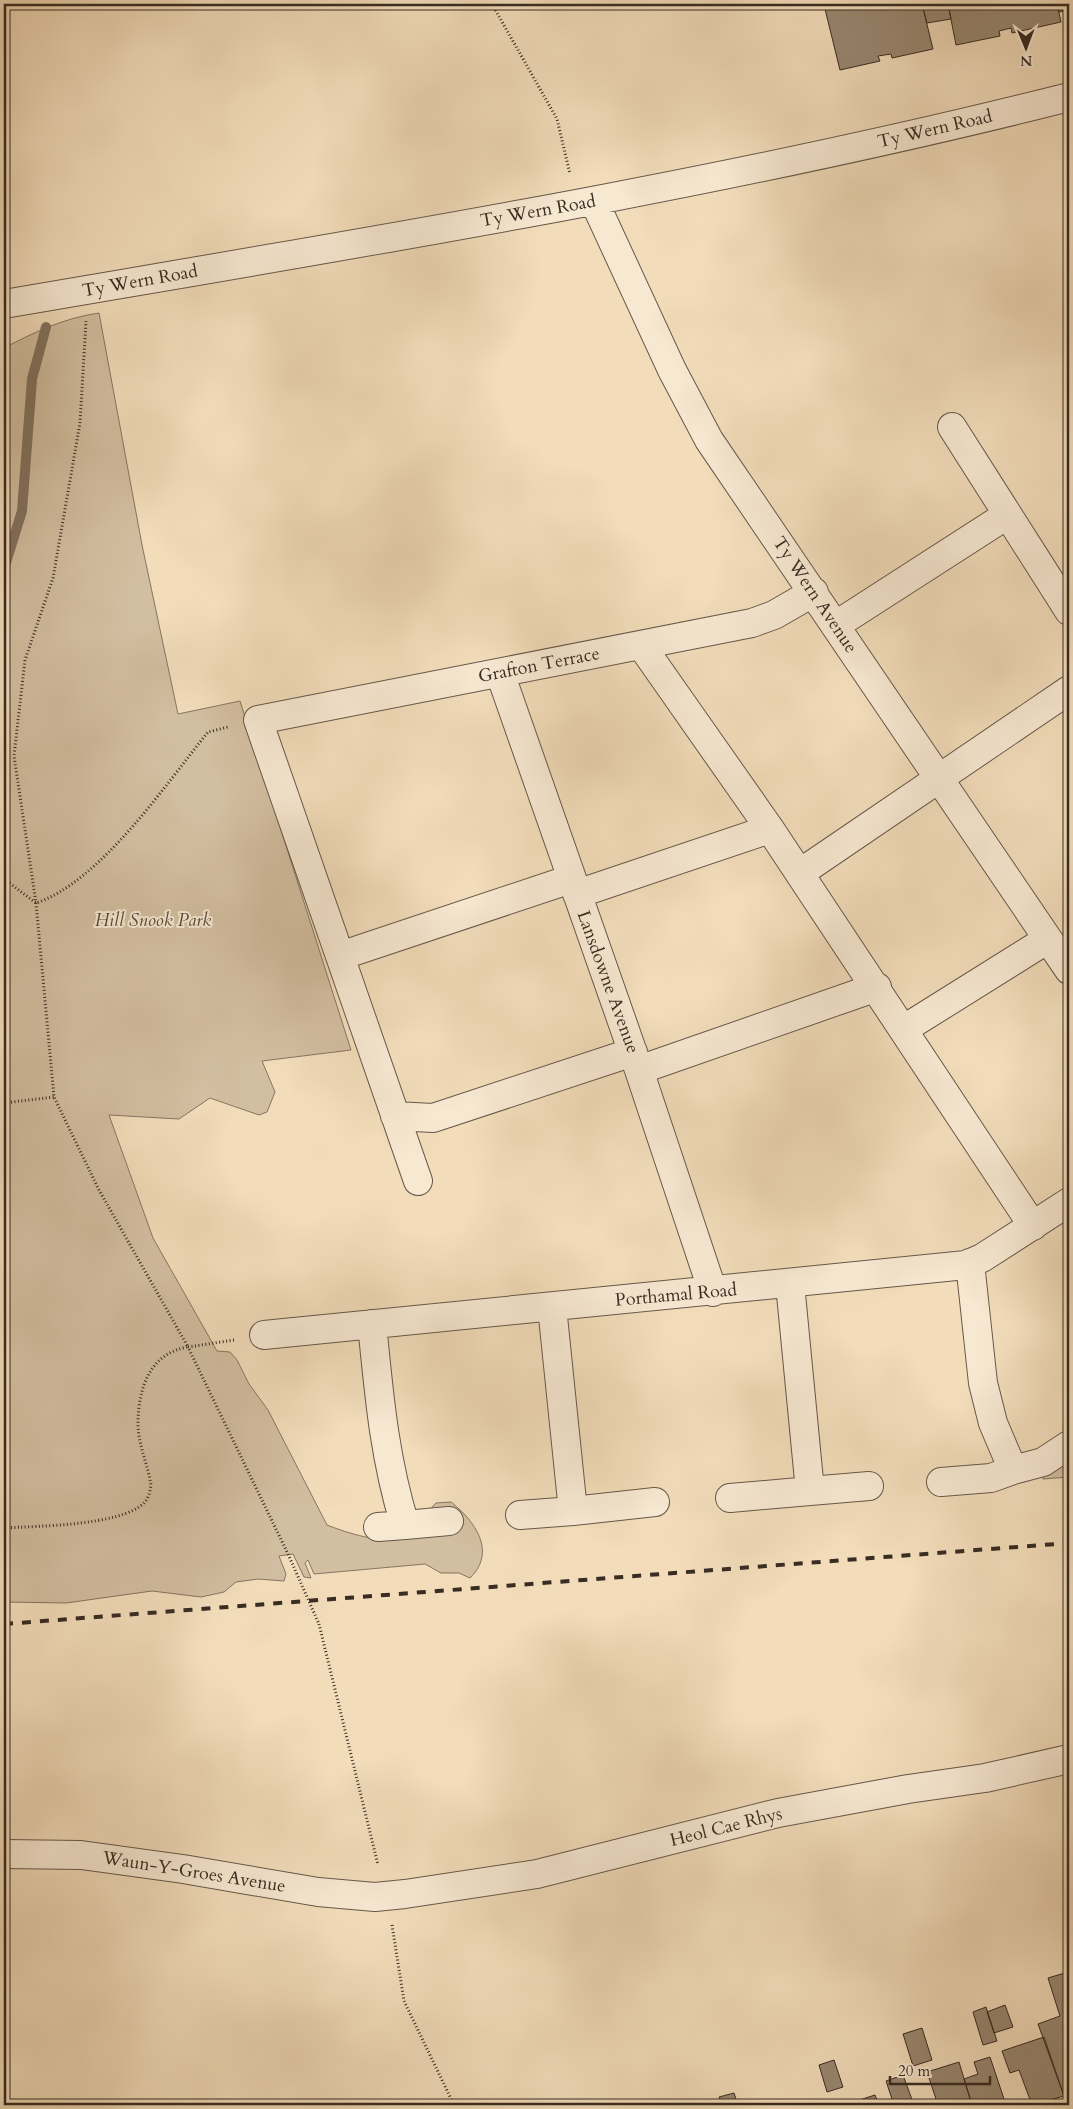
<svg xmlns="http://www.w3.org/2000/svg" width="1073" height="2109" font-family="Cardo,serif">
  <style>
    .green { fill: #d2bea0; stroke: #857562 }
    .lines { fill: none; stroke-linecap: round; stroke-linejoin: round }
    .stream { stroke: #82725f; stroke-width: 10 }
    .building { fill: #998872; stroke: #382c23 }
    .minor-casing { stroke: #665849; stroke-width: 30 }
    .path { stroke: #382c23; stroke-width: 3; stroke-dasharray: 1 2.5; stroke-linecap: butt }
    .minor { stroke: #f7e8d2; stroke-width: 28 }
    .rail { stroke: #382c23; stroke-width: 4; stroke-dasharray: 9 9; stroke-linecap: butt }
    .path-bridge { stroke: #382c23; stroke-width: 3; stroke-dasharray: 1 2.5; stroke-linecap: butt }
    .labels { text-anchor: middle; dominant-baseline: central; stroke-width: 4; stroke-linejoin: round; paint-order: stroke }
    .street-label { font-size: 18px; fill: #382c23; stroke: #f7e8d2 }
    .park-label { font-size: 18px; font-style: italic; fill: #57493c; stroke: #f7e8d2 }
  </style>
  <rect width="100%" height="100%" fill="#f2dcba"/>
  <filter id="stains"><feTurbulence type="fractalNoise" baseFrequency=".004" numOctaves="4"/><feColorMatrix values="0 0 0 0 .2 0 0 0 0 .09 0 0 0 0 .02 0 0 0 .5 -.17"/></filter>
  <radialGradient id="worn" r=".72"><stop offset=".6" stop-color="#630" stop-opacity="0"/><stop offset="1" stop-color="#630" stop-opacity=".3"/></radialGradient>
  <path class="green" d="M99 313 142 545 178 714 240 701 351 1050 262 1061 275 1092 267 1112 259 1115 210 1098 179 1119 109 1115 153 1238 217 1351 230 1352 237 1360 249 1384 268 1410 327 1525C342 1531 377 1543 393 1538 409 1532 424 1515 436 1503L451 1502C475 1521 497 1552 470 1578L459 1573H441L425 1564 314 1574 308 1560 305 1563 311 1578 304 1577 293 1554 279 1556 286 1574 284 1581 258 1579 236 1582 224 1592 201 1597 152 1591 66 1603 4 1602V348C35 332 64 318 99 313Z
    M1069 1454V1477L1043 1479V1474Z"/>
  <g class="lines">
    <path class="stream" d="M4 569 22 511 32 379 46 327"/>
  </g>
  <path class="building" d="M848 4H922L933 49 892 58 891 54 878 56 880 61 840 70 825 9Z
    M922 4H948L951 19 927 23Z
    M948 4H1057L1061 22 1012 33 1011 28 999 31 1000 36 956 45Z
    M1057 4H1069V10L1059 12Z
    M1068 1972 1069 2095 1064 2096 1038 2024 1060 2016 1048 1978Z
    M1005 2005 1013 2027 994 2033 987 2012Z
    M986 2007 997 2041 983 2045 973 2012Z
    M922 2028 932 2060 913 2066 903 2034Z
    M1044 2037 1064 2096 1032 2105 1019 2070 1010 2073 1002 2051Z
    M990 2057 1006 2105H972L964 2079 978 2074 974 2062Z
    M834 2060 843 2087 827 2092 819 2065Z
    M959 2062 972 2105H938L927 2072Z
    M903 2075 914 2105H883L893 2102 886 2081Z
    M734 2093 738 2105H717L722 2104 719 2097Z
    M875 2095 879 2105H844Z"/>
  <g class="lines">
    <defs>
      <path id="minor" d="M594 201 672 370 709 440 1069 970
        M4 304C360 243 718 186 1069 97
        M952 427 1069 611
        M836 625 1007 515
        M641 645 770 829 1033 1226
        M500 673 639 1070 713 1292
        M800 873 1069 690
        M577 894 770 829
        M340 956 571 879
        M904 1029 1048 939
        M639 1070 877 987
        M395 1116 433 1118 633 1052
        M418 1181 258 720 752 623 774 615 814 592
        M970 1263 983 1383 993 1423 1013 1470 1043 1462 1069 1445
        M790 1284 810 1491 869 1486
        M552 1307 573 1511 655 1502
        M372 1324C379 1394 384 1457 405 1525L449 1521
        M264 1335 966 1265 982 1258 1069 1202
        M941 1482 991 1478 1013 1470
        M730 1498 810 1491
        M520 1515 573 1511
        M378 1527 405 1525
        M4 1854 81 1855 183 1869 318 1892 375 1897 405 1894 537 1874 778 1813 908 1789 985 1778 1069 1759"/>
    </defs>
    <use href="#minor" class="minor-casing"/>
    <path class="path" d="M492 4 557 119 570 174
      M4 879 36 903C100 882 166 784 208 732L228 727
      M4 1103 54 1097
      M234 1340 188 1347 288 1554
      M4 1528C37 1526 120 1526 144 1503 149 1498 150 1491 151 1485 148 1465 138 1444 138 1424 138 1388 150 1353 188 1347L99 1190 54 1097 36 903 14 756 25 660 53 578 80 423 86 321
      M319 1624 378 1865
      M392 1925 404 2001 454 2105"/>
    <use href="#minor" class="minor"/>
    <path class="rail" d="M4 1624 1069 1543"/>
    <path class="path-bridge" d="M288 1554 319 1624"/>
  </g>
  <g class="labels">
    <g class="street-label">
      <text transform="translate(935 129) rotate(-13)">Ty Wern Road</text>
      <text transform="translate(538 211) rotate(-10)">Ty Wern Road</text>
      <text transform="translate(140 281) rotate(-10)">Ty Wern Road</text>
      <text transform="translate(815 595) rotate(56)">Ty Wern Avenue</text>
      <text transform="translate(539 665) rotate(-11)">Grafton Terrace</text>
      <text transform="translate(608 982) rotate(70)">Lansdowne Avenue</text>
      <text transform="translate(676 1295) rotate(-5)">Porthamal Road</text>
      <text transform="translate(726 1827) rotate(-14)">Heol Cae Rhys</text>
      <text transform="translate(194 1872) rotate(9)">Waun-Y-Groes Avenue</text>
    </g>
    <g class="park-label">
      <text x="153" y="920">Hill Snook Park</text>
    </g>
  </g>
  <rect width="1073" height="2109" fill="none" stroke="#f2dcba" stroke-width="20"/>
  <rect x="5" y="5" width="1063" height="2099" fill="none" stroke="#382c23" stroke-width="2.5"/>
  <rect x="10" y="10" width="1053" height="2089" fill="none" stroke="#382c23"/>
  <g transform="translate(1026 48) rotate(179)" stroke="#f7e8d2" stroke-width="4" paint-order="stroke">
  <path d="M0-4L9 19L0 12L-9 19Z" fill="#382c23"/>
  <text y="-8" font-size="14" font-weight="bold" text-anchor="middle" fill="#382c23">N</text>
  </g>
  <path d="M890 2076v8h100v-8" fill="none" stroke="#382c23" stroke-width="2.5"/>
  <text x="898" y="2076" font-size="15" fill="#382c23" stroke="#f7e8d2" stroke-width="4" paint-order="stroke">20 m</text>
  <rect width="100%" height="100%" filter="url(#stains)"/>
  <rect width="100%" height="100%" fill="url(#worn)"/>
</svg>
